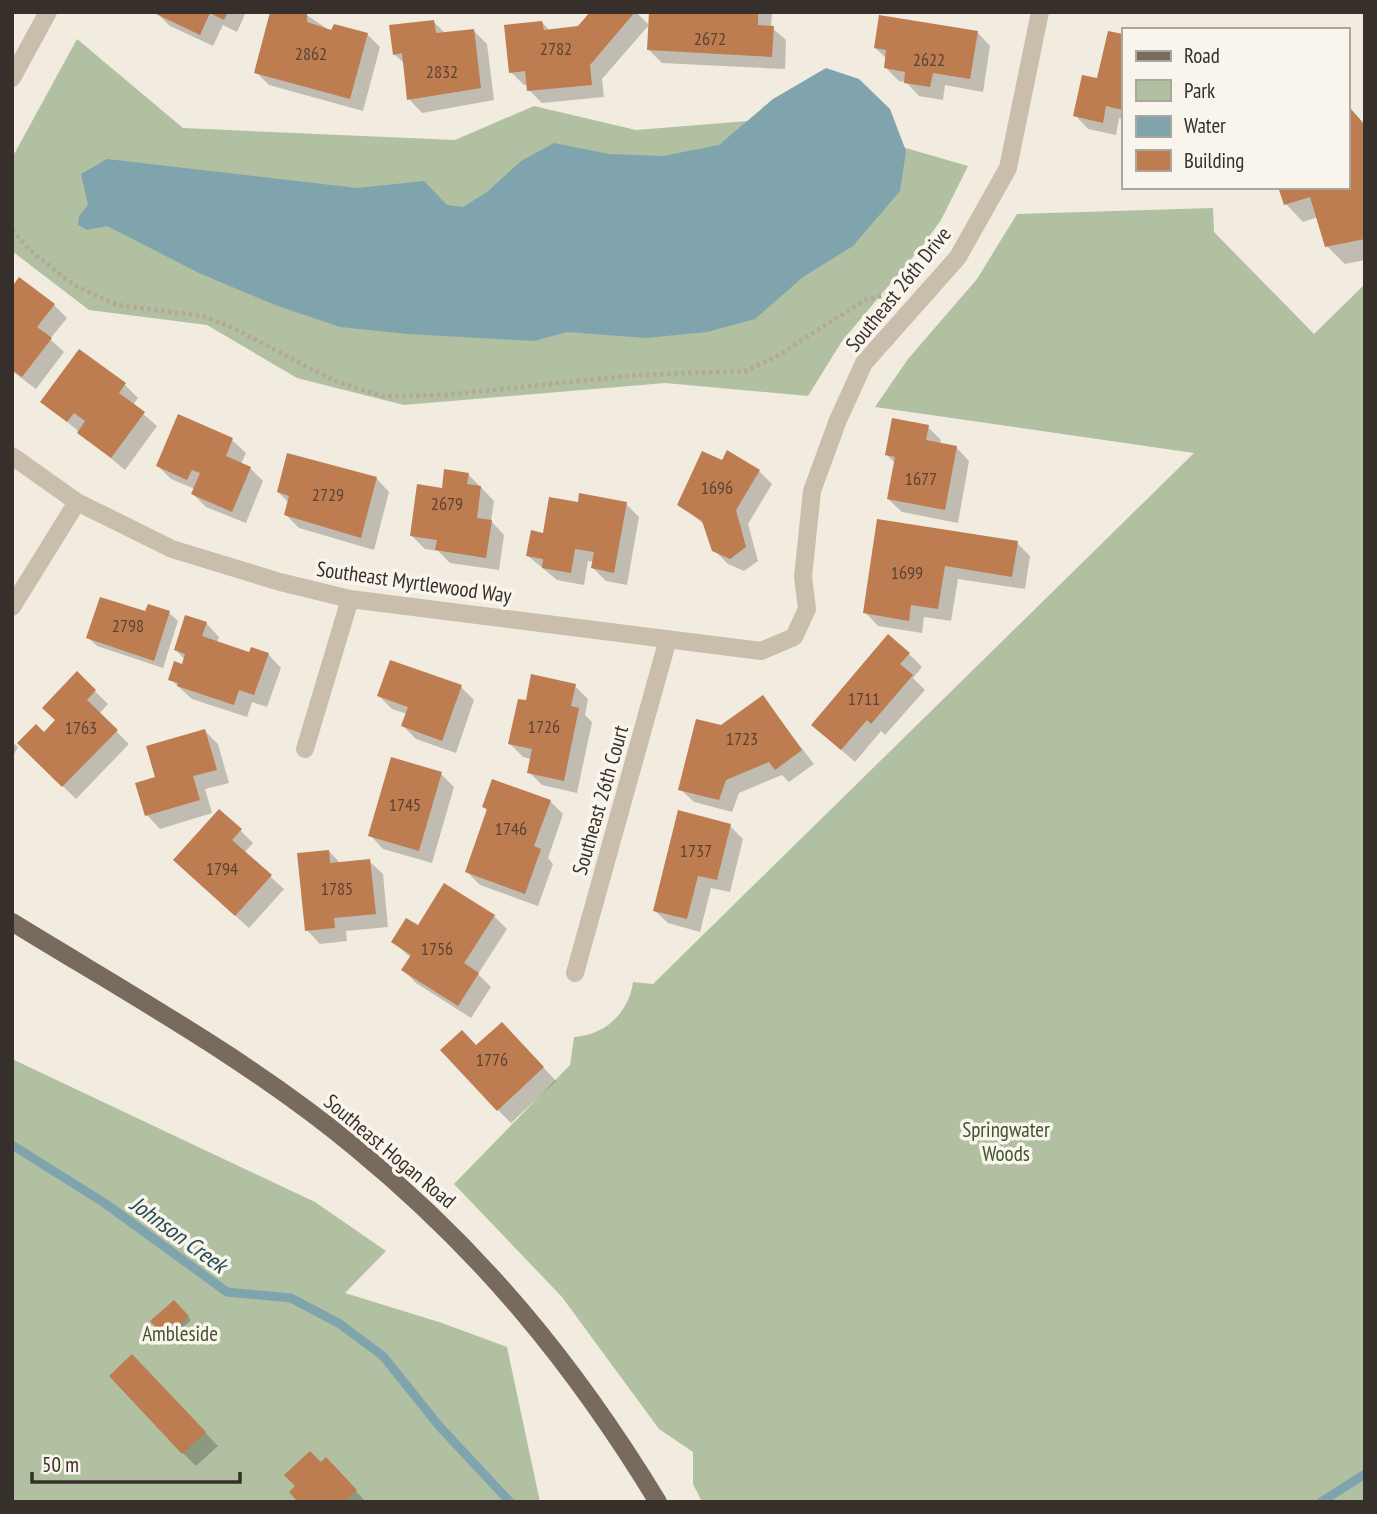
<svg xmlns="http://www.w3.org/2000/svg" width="1377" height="1514" font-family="'PT Sans Narrow',sans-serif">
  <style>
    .green { fill: #b0c0a0 }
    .water { fill: #80a4ad }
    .shadow { fill: #0003 }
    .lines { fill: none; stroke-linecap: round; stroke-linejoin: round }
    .stream { stroke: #80a4ad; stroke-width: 9 }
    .building { fill: #be7c51 }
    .path { stroke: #b5a896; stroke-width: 4.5; stroke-dasharray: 3.5 3.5; stroke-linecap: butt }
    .minor { stroke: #c9beac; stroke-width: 18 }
    .major { stroke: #786a5c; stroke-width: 18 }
    .labels { text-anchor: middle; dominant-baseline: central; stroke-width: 7; stroke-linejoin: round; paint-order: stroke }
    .number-label { font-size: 18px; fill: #594334 }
    .street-label { font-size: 21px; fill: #37302a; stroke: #f9f5ec }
    .park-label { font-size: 21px; fill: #415430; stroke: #f9f5ec }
    .water-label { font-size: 23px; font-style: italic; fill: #224b56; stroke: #f9f5ec }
  </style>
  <rect width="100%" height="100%" fill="#f1ecdf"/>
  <path class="green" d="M77 39 183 128 455 140 534 106 636 130 798 117 968 166 941 220 923 245 842 341 808 396 665 383 404 405 297 378 207 325 89 310 12 251V158Z
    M1213 208 1214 232 1314 334 1365 284V1502H702L693 1484V1452L659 1429 562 1297 454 1184 570 1065 574 1037C606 1035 629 1012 633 982L653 984 1194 453 875 407 908 359 977 279 1017 214Z
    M12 1059 315 1202 386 1251 345 1293 442 1323 507 1347 540 1502H12Z"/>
  <path class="water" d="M826 68 859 79 890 109 906 151 900 191 853 246 803 277 755 319 707 332 646 338 567 332 534 341 408 334 340 327 275 305 199 273 107 226 87 230 78 225 79 216 88 205 81 174 107 159 357 188 424 181 447 205 463 207 487 192 521 161 554 143 609 154 663 156 719 145 773 99Z"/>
  <path class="shadow" d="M246 12 237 32 223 25 213 46 170 26 157 13Z
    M302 12 332 32 367 34 380 47 363 111 269 85 256 72Z
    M593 12H636L649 25 602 79 604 97 542 103 529 90 528 85H524L511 72 542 22 550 31 579 28Z
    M701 12H772L771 27 786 40 785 69 662 63 649 50Z
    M434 22 446 34 474 31 487 44 494 100 422 113 409 99 405 64 394 54Z
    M977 32 990 46 983 92 945 85 943 100 919 96 906 82 899 81 885 67 887 59 875 48Z
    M1110 33 1123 36V119L1119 118 1116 135 1088 129 1075 115 1099 80Z
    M1347 104 1365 125V260L1345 264 1327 246 1318 217 1303 222 1286 204 1280 187H1347Z
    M12 290 54 305 67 318 50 339 64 352 36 389 12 371Z
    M79 351 125 385 138 398 133 405 157 426 125 470 42 401Z
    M179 417 232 440 246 453 241 464 250 468 263 481 246 523 206 507 193 494 195 489 171 479 158 466Z
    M928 427 941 440 940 444 956 447 969 461 958 523 902 512 888 499 895 463 887 455Z
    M723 462 759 471 772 484 748 524 758 561 744 571 728 564 714 550 706 526 679 504Z
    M468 474 494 501 491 521 504 535 499 570 450 563 438 551 425 549 412 536 443 490Z
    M376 478 389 492 374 550 299 528 286 515 289 503 278 492Z
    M626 504 639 517 627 585 606 581 593 568 594 562 588 561 584 585 557 580 528 556 544 535Z
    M879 521 1017 543 1030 556 1025 589 958 579 951 621 924 617 922 633 878 626 865 612Z
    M169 613 178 621 163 668 97 646 88 638 146 614Z
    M206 623 219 637 217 643 250 654H268L281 668 267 707 252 702 247 717 192 699 170 679 185 660 176 650Z
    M909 654 922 667 913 678 925 690 885 735 881 731 855 762 813 725Z
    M77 674 108 704 99 714 129 744 76 799 19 743 44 734 57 720Z
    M575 686 588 699 585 715 592 722 577 793 542 785 529 772 531 759 523 757 510 744 527 702Z
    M461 687 474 700 456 753 416 739 403 726 407 714 392 709 379 696Z
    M763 698 814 764 789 782 782 775 739 793 732 812 694 802 680 789 722 727Z
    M205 731 218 744 229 783 205 789 212 813 160 829 147 815 157 778Z
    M12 742 18 747 12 758Z
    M441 774 454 787 432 863 383 849 370 835Z
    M550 801 563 814 548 858 553 864 538 906 480 885 467 872 488 812 484 807Z
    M730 826 743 839 730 892 711 888 700 932 668 923 654 910Z
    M240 830 253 843 244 853 284 889 249 928 188 873Z
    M329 851 341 864 369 861 383 874 388 927 346 931 347 941 320 944 307 930Z
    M494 916 507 929 478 974 491 987 471 1018 416 983 403 970 411 958 393 942 418 927Z
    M515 1037 556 1081 511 1123 498 1110 477 1047Z
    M174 1302 191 1320 170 1340 153 1321Z
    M145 1369 218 1446 196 1466 183 1453Z
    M321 1464 335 1468 364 1500 301 1502Z"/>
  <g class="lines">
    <path class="stream" d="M12 1145 103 1202 227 1292 291 1298 340 1324 383 1356 440 1427 510 1502
      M1321 1502 1365 1474"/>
  </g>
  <path class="building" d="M152 12H228L224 20 210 13 200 35Z
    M270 12H307V22L331 30 334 24 368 33 350 99 254 73Z
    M590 12H635L590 65 592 85 527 91 525 71 509 73 504 25 542 21 544 30 578 26Z
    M649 12H758V25L774 26 772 57 647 50Z
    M879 15 978 31 970 79 933 73 930 87 904 83 905 72 884 68 886 50 874 48Z
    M434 20 436 33 474 29 481 88 407 100 402 53 393 55 389 25Z
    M1108 31 1123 34V110L1106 106 1103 123 1073 116 1082 75 1097 78Z
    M1347 105 1365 125V239L1325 247 1310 197 1284 205 1278 187H1347Z
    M19 277 55 304 37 327 52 338 22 377 12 370V287Z
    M79 349 126 383 119 393 145 412 111 458 77 433 85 421 74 413 67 422 40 402Z
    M178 414 233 438 226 456 251 467 232 512 191 494 200 473 192 470 187 480 156 466Z
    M892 418 929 425 926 440 957 446 945 510 887 499 895 457 885 455Z
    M727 450 760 470 736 510 746 547 730 559 712 551 702 521 677 505 702 451 722 460Z
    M287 453 377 477 361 538 284 515 289 496 277 492Z
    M444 469 469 473 467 484 481 486 477 518 492 520 486 558 435 550 437 540 410 536 417 484 442 488Z
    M579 493 627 502 614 573 591 568 594 552 575 549 571 573 542 568 543 559 526 556 531 530 543 533 549 497 578 502Z
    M877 519 1018 541 1012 577 945 566 938 609 911 605 909 621 863 613Z
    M100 597 145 611 148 604 170 611 154 661 86 638Z
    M185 615 207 622 202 636 249 652 251 647 269 653 254 695 239 690 234 705 177 686 178 683 168 680 174 661 182 664 185 654 174 650Z
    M888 634 910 653 900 664 913 675 871 724 867 720 841 750 811 725Z
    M390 660 462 685 442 741 401 726 408 707 377 696Z
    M77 671 96 690 87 700 118 730 62 787 17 743 36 724 44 732 55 720 42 708Z
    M531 674 576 684 571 706 579 708 564 781 527 773 532 749 508 744 518 699 526 700Z
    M763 695 802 750 775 770 769 762 726 780 719 800 678 790 696 719 721 725Z
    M205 729 217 770 193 776 200 800 145 816 135 783 155 777 146 746Z
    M391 757 442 772 419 851 368 836Z
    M492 779 551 800 534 846 541 849 525 894 465 872 487 809 482 807Z
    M219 809 242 829 232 840 272 875 235 916 173 860Z
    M678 810 731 824 717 880 698 876 687 919 653 911Z
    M329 850 330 863 370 859 376 914 334 918 335 928 305 931 297 853Z
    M444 883 495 915 464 963 479 973 458 1006 401 970 411 955 391 942 406 918 418 925Z
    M502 1022 544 1067 497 1111 440 1050 462 1030 476 1045Z
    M174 1300 189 1316 165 1338 150 1321Z
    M132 1354 206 1432 182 1454 109 1376Z
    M310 1451 321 1462 326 1457 357 1490 344 1502H298L289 1492 295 1486 284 1475Z"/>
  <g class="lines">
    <path class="path" d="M12 230 31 251 74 285 117 305 203 316 231 327 333 380 382 396 445 395 636 375 746 371 777 356 865 300 886 295 894 297"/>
    <path class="minor" d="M12 78 48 12
      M12 456 77 502 172 549 280 582 350 599 761 651 794 637 807 609 803 577 812 491 838 420 864 363 958 257 1008 168 1040 12
      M12 607 77 502
      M305 749 350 599
      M575 973 668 639"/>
    <path class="major" d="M12 922C129 994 251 1061 357 1149 482 1252 574 1364 658 1502"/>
  </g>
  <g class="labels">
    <g class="number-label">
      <text x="710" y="38">2672</text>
      <text x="556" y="48">2782</text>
      <text x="311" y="53">2862</text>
      <text x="929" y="59">2622</text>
      <text x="442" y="71">2832</text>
      <text x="921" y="478">1677</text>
      <text x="717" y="487">1696</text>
      <text x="328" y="494">2729</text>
      <text x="447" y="503">2679</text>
      <text x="907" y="572">1699</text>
      <text x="128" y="625">2798</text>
      <text x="864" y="698">1711</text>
      <text x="544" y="726">1726</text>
      <text x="81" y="727">1763</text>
      <text x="742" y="738">1723</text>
      <text x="405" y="804">1745</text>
      <text x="511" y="828">1746</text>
      <text x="696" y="850">1737</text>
      <text x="222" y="868">1794</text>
      <text x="337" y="888">1785</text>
      <text x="437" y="948">1756</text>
      <text x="492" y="1059">1776</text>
    </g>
    <g class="street-label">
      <text transform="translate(898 289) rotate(-51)">Southeast 26th Drive</text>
      <text transform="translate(414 582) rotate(8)">Southeast Myrtlewood Way</text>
      <text transform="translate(600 800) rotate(-74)">Southeast 26th Court</text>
      <text transform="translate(390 1151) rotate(40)">Southeast Hogan Road</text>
    </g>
    <g class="park-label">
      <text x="1006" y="1129">Springwater<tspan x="1006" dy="24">Woods</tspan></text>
      <text x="180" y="1333">Ambleside</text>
    </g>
    <g class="water-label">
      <text transform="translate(179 1234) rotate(36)">Johnson Creek</text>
    </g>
  </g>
  <rect width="1377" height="1514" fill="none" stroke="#37302a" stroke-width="28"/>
  <rect x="1122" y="28" width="228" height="161" fill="#f9f5ec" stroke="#aba69e" stroke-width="2"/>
  <rect x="1136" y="51" width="35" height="10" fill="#786a5c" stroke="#aba69e" stroke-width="2"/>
  <text x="1184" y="63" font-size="21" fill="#37302a">Road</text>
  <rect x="1136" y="80" width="35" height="21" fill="#b0c0a0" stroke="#aba69e" stroke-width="2"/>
  <text x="1184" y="98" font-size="21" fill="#37302a">Park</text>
  <rect x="1136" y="116" width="35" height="21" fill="#80a4ad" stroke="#aba69e" stroke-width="2"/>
  <text x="1184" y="133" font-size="21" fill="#37302a">Water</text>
  <rect x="1136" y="150" width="35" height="21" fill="#be7c51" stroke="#aba69e" stroke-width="2"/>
  <text x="1184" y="168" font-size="21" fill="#37302a">Building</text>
  <path d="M32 1472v10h208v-10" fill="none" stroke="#37302a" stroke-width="3.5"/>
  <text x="42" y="1472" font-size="21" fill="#37302a" stroke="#f9f5ec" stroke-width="5" paint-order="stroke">50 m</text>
</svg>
